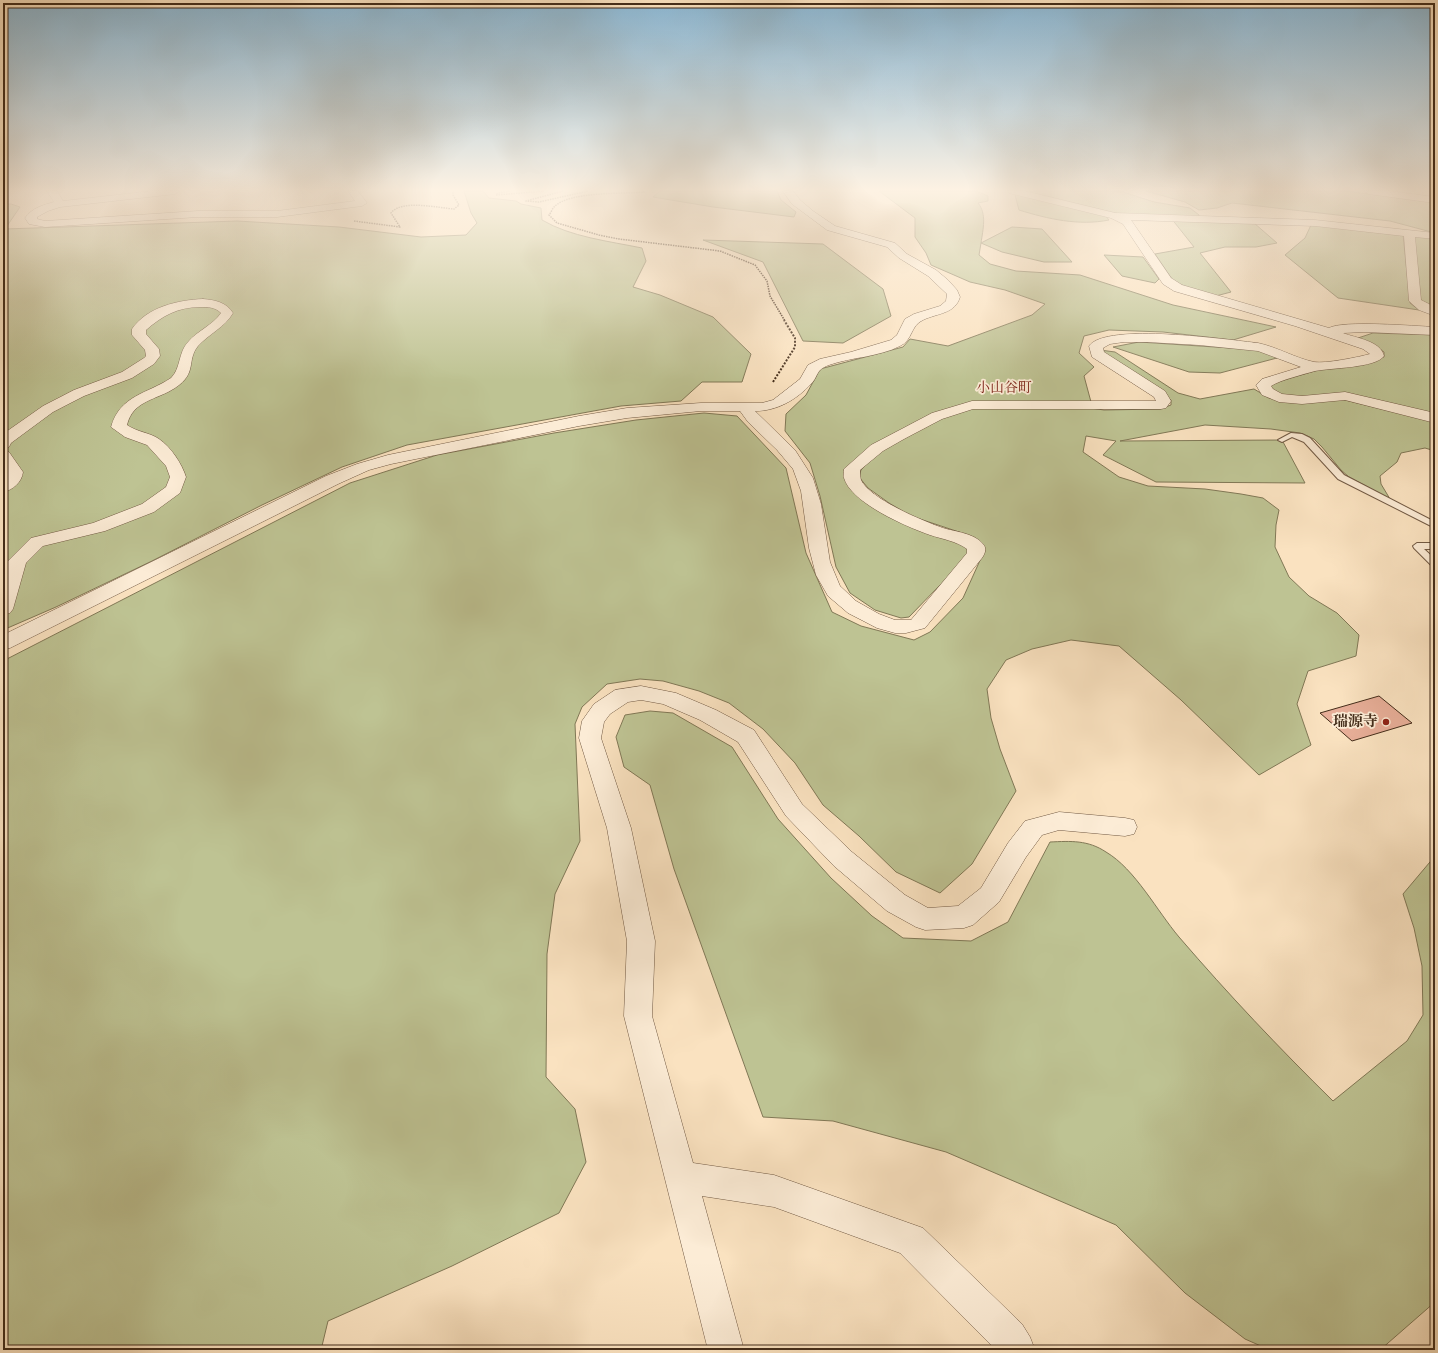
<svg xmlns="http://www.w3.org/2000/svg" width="1438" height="1353" font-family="'Sorts Mill Goudy','Noto Serif JP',serif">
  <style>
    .green { fill: #bec393; stroke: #817856 }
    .building { fill: #e7ae98; stroke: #442d1a }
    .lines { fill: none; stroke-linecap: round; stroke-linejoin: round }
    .lane-casing { stroke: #725a44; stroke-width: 2 }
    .street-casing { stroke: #725a44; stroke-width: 1 }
    .path-far1 { stroke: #442d1a; stroke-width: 1.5; stroke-dasharray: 1.5 1; stroke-linecap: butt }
    .path { stroke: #442d1a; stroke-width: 2; stroke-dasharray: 2 1.5; stroke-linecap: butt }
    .lane { fill: #fcecd6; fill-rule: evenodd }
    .street { fill: #fcecd6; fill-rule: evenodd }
    .poi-dot { fill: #8f2418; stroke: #fcecd6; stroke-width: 1.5 }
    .labels { text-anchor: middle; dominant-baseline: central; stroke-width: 3.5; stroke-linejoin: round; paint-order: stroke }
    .far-quarter-label { font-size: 14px; fill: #7a1f14; stroke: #fcecd6 }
    .poi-label { font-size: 15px; font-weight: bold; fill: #442d1a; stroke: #fcecd6; text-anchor: end }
  </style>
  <rect width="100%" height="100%" fill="#fae2c0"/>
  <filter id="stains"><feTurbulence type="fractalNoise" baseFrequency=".005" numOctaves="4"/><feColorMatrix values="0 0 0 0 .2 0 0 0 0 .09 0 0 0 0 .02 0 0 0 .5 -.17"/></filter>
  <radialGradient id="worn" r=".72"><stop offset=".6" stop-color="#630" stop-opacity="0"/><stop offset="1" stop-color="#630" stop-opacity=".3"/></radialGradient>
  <path class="green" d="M464 191H483L489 198 516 201 521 204 541 208 542 220C571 237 608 241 642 248L646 261 633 287 660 295 713 317 751 354 742 382H702L681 401 621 406 407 445 342 467 262 505 152 561 56 607 3 630V204H11L20 207 5 229 237 221 339 227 421 237 466 235 477 223 471 213Z
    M660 191H777L781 200 796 212 794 217 713 207 653 197Z
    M879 191H976L988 196V201L978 203C987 214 983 229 981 243L1012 227 1042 229 1072 262H1044L1002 252 981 243 979 255 990 264 1016 271 1080 275 1173 305 1276 327 1233 340 1163 332 1109 330 1084 336 1079 353 1094 367 1084 376 1091 402 971 403 874 447 849 486 963 541 971 553 909 617 901 618 875 610 850 593 836 567 820 496 810 463 785 431 786 414 806 395 820 369 903 347 910 339 948 346 1032 315 1045 304 1005 290 970 282 931 265 926 253 915 237V218Z
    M1014 191 1105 215 1109 220C1079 226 1048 219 1019 210Z
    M1036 191H1120L1154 202 1190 208 1199 215V217L1119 214 1030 192Z
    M1146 191H1346L1435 203V233L1390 221 1232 203 1217 208 1199 210 1185 202Z
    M1171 218 1254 223 1277 243 1256 247H1225L1200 253 1231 292 1212 297 1174 282 1155 254 1194 247Z
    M1311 225 1403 234 1410 303 1419 310 1338 298 1285 255 1305 238Z
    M1409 233 1435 237V306L1415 301Z
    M703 240 823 244 883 289 891 316 843 343 803 341 763 262Z
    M1104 255 1143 257 1159 279 1155 283 1122 276Z
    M1373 333 1435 335V415L1359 397 1287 398 1269 389 1271 384 1318 370 1363 365 1384 357V352L1374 345 1358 338Z
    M1139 342 1260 350 1277 358 1220 373 1189 372 1113 347Z
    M1100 350 1115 352 1178 393 1200 399 1254 389 1269 398H1337L1435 422V451L1425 448 1401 453 1397 462 1380 476 1381 484 1390 499 1349 477 1341 470 1322 447 1314 439 1300 433 1271 429 1205 425 1120 441 1282 440 1305 483 1156 482 1103 455 1116 441 1086 436 1083 452 1119 477 1148 486 1205 489 1241 494 1263 498 1279 510 1276 525 1275 547 1289 577 1309 596 1337 613 1359 635 1356 656 1308 671 1297 704 1311 745 1259 775 1181 700 1119 646 1071 640 1032 649 1006 660 987 689 991 718 1000 749 1016 791 972 864 940 893 896 872 859 836 823 805 795 763 763 729 729 703 699 691 663 681 640 679 607 684 582 707 575 724 580 841 555 894 547 954 546 1077 575 1109 586 1162 559 1213 452 1266 328 1321 321 1350H3V661L350 483 437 455 554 433 636 420 704 413 737 416 786 468 806 553 832 612 861 626 914 640 930 632 963 598 982 556 968 535 911 516 889 503 868 488 859 477 861 470 880 450 940 418 973 407H1084L1104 410 1160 409 1171 405V400L1162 392Z
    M650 711 673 713 732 747 778 819 831 878 872 916 903 938 971 941 1008 922 1050 842C1071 841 1088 840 1106 852 1135 869 1157 911 1179 937 1228 994 1279 1048 1333 1101L1407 1041 1423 1015 1422 966 1414 928 1403 894 1435 856V1302L1380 1350H1270L1245 1339 1185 1293 1116 1225 946 1152 833 1121 763 1117 674 869 650 785 624 767 616 737 625 715Z"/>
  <path class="building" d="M1379 696 1412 723 1352 741 1320 713Z"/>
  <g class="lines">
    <defs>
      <path id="lane" d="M1291 433 1302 434 1310 438 1344 475 1435 522V528L1338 479 1304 442 1292 437 1282 442 1278 440Z
        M1417 543H1435V549H1424L1435 559V567L1432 566 1414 548 1413 546Z"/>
      <path id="street" d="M47 191H57L63 201 152 191H180L175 194 60 207 48 211 37 217V219L45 221 198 211H277L355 201 348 191H358L367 203 362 206 277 217H198L45 227 29 224 25 218C32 208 43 205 54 202Z
        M783 191H793L800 200 813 211 835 226 895 243 907 254 936 270 948 280 957 290 960 297C955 314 938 313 923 320 910 326 913 340 900 346 878 357 852 357 829 365 815 370 819 376 811 384 796 400 777 411 755 411L795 450 813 478 821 504 830 562 840 586 856 601 879 614 895 620H911L967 553V549C956 541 942 539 930 535 907 527 851 503 844 478 843 476 844 472 844 469L871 445 894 433 932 413 972 401H1156L1154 397 1092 357 1089 346C1106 322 1229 340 1258 343 1277 347 1295 358 1314 362 1325 364 1359 357 1370 354L1363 349 1295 326 1174 291 1163 284 1123 224 1111 218 1009 193 1008 191H1024L1115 213 1315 220 1435 233V239L1415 237 1421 300 1435 307V316L1419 310 1409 301 1404 236 1315 226 1131 220 1171 278 1182 285 1329 328C1342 320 1415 326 1435 327V335L1364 332 1343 333C1356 338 1381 341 1384 356 1376 368 1330 368 1315 371 1301 375 1283 379 1271 386L1273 389 1282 394 1302 396 1345 392 1435 413V423L1345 400 1302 404 1279 402 1262 395 1256 385 1262 379 1301 367 1258 351 1199 345 1147 342H1124L1110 344 1103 348 1104 352 1165 391 1171 401 1166 408 1161 409H973L942 419 904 439 883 451 860 470C860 473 860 477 861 480 870 499 923 521 943 528 956 532 974 533 983 544 987 548 985 554 982 558L925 628 906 633H895L877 628 848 613 828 596 816 575 809 548 801 491 793 469 777 450 748 422 740 411H701L627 418 579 426 391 464 369 470 338 484 10 648 3 649V635L326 476 357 464 388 455 579 416 627 408 701 403H762L773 400 800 379 808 365 820 359 851 352 891 340 897 335 905 319 914 314 940 306 946 301 947 294 928 276 899 258 887 247 827 230 792 204Z
        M1364 191H1389L1435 197V203L1369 194Z
        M203 299C215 300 226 302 233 313 225 327 209 334 198 346 186 361 198 373 175 388 157 400 133 400 127 425 137 432 151 433 159 439 171 447 182 464 186 477L180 493 154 512 105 531 43 546 26 563 13 609 10 613 3 615V577L8 561 31 538 93 523 142 504 166 487 170 477 166 466 147 445 125 437 111 427C120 395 147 394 171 378 181 368 178 353 188 342 197 331 213 325 221 313 215 307 208 307 200 307 178 307 162 316 146 330V334L159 349 160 356 154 364 132 378 84 396 53 412 11 443 9 447 3 449V434L43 406 74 390 122 372 144 358 146 356 145 350 132 335V329C147 307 178 300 203 299Z
        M3 450 9 452 23 472C22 482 13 490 3 492V479L6 476 7 472 3 467Z
        M641 686 676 693 716 710 754 730 802 804 852 852 905 895 928 908 958 906 981 888 1008 843 1025 821 1059 812 1125 818 1134 820 1137 827 1134 834 1125 836 1059 830 1042 835 1026 857 999 902 973 925 964 928 925 930 916 927 887 911 834 866 786 816 738 742 700 720 663 704 641 700 628 702 610 714 604 722 601 738 631 828 655 941 652 1016 693 1163 774 1175 923 1228 1022 1324 1030 1337 1035 1350H996L900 1253 774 1207 702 1196 744 1350H708L624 1016 627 941 607 828 579 738 582 721 594 704 615 690Z"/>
    </defs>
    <use href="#lane" class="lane-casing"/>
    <use href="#street" class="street-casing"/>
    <path class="path-far1" d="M510 191 498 193 496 195 544 191
      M563 191 526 201 539 202 588 191
      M643 191 645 192C623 194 569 191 554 207 552 209 551 213 549 215L557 223 599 235 619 239 720 251 755 265 767 281 770 296 785 321
      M354 221 400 227 391 213C401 199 439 208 454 209L459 205 453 195V191"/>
    <path class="path" d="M773 382 795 347V338L784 320"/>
    <use href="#lane" class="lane"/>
    <use href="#street" class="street"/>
  </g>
  <linearGradient id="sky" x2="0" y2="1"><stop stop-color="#8bb8d5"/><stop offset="0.5" stop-color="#fdf2e3"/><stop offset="1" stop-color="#fdf2e3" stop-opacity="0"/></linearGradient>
  <rect width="1438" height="380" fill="url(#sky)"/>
  <circle class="poi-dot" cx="1386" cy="722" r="4"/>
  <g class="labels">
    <g class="far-quarter-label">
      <text x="1004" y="389">小山谷町</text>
    </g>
    <g class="poi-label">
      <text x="1378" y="722">瑞源寺</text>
    </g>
  </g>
  <rect width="1438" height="1353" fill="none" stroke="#fae2c0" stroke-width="16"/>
  <rect x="4" y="4" width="1430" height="1345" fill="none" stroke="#442d1a" stroke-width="2"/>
  <rect x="8" y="8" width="1422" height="1337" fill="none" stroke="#442d1a"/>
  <rect width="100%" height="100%" filter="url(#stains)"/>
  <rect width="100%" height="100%" fill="url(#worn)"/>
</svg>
